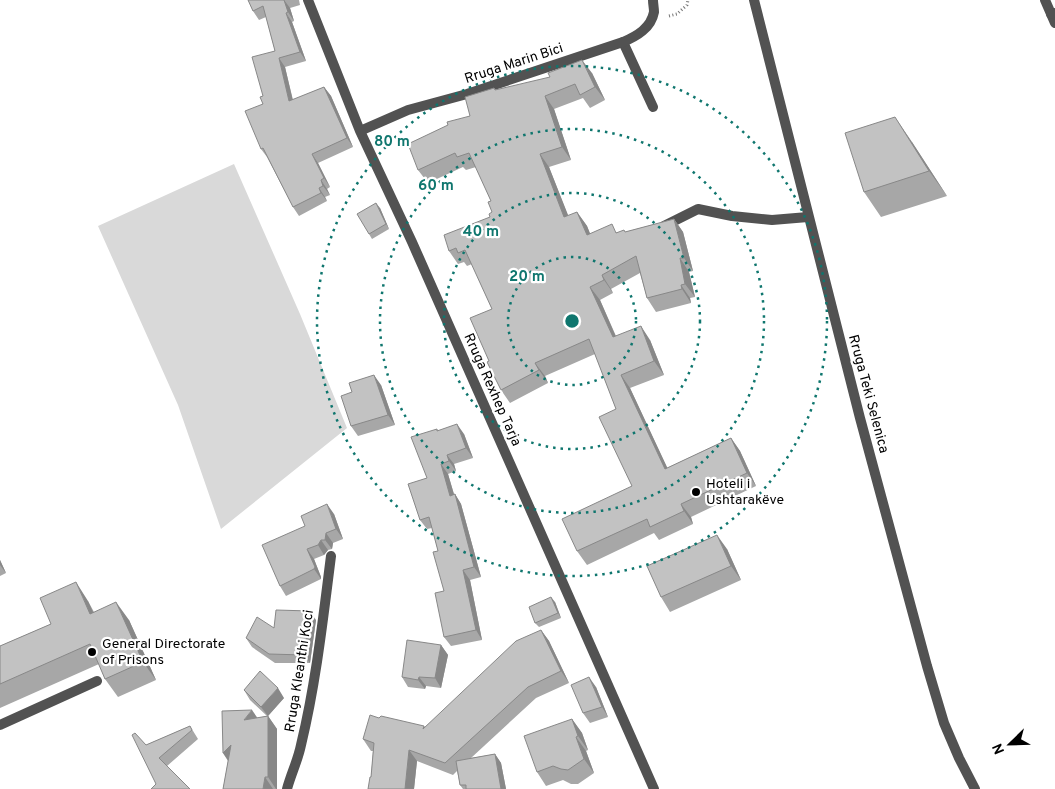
<svg xmlns="http://www.w3.org/2000/svg" width="1055" height="789" font-family="Overpass,sans-serif">
  <style>
    .green { fill: #d9d9d9 }
    .lines { fill: none; stroke-linecap: round; stroke-linejoin: round }
    .path { stroke: #747474; stroke-width: 3; stroke-dasharray: 1 2.5; stroke-linecap: butt }
    .lane { stroke: #525252; stroke-width: 10 }
    .street { stroke: #525252; stroke-width: 10 }
    .wall { fill: #a7a7a7 }
    .shaded-wall { fill: #888 }
    .building { fill: #c2c2c2; stroke: #888 }
    .ring { fill: none; stroke: #0f766e; stroke-width: 2.5; stroke-dasharray: 2.5 5 }
    .poi-dot { fill: #000; stroke: #fff; stroke-width: 2 }
    .labels { text-anchor: middle; dominant-baseline: central; stroke-width: 4.5; stroke-linejoin: round; paint-order: stroke }
    .street-label { font-size: 14px; fill: #000; stroke: #fff }
    .poi-label { font-size: 14px; fill: #000; stroke: #fff; text-anchor: start }
    .centre { fill: #0f766e; stroke: #fff; stroke-width: 2.5 }
    .ring-label { font-size: 15px; text-anchor: middle; font-weight: bold; fill: #0f766e; stroke: #fff; stroke-width: 4.5; stroke-linejoin: round; paint-order: stroke }
  </style>
  <rect width="100%" height="100%" fill="#fff"/>
  <path class="green" d="M234 164 300 314 347 428 221 529 178 405 98 226Z"/>
  <g class="lines">
    <path class="path" d="M669 16 677 14 687 5 688 0"/>
    <path class="lane" d="M1045 0 1055 23
      M623 42 653 107
      M664 226 698 209 732 216 772 220 808 217
      M0 725 97 681"/>
    <path class="street" d="M308 0 360 131 412 242 654 789
      M754 0 860 418 927 666 944 723 959 758 975 789
      M1051 14 1055 13
      M360 131 408 110 467 94 623 42C637 36 651 28 654 12 654 8 653 4 653 0
      M287 789C291 774 298 760 301 745 316 683 323 619 331 556"/>
  </g>
  <path class="wall" d="M248 0H299L300 5 290 8 294 21 292 22 306 61 285 67 293 100 324 87 331 96 353 147 318 163 330 187 327 189 330 195 325 197 327 201 299 216 293 207 267 157 261 149 263 96 275 51 266 17 259 20 253 11Z
    M592 73 605 100 590 108 583 98 554 109 571 160 549 167 568 216 577 212 587 226 590 234 625 232 674 219 683 232 693 271 689 272 695 297 690 298 691 303 656 312 647 298 640 273 611 289 613 293 600 300 616 336 650 340 664 375 630 388 667 468 731 438 740 451 756 486 691 517 693 524 659 540 654 533 587 565 577 551 632 486 616 409 595 354 545 376 548 383 510 403 501 390 489 361 492 309 472 264 467 266 464 262 458 264 449 251 490 217 492 212 491 201 476 167 466 170 463 167 428 183 418 170 470 116 494 88 496 90Z
    M912 142 947 196 881 217 864 192Z
    M380 208 389 229 372 239 369 234Z
    M381 385 395 425 358 436 351 426Z
    M437 429 438 431 464 434 473 458 454 464 456 471 448 474 454 494H455L461 504 481 577 470 580 482 640 451 646 444 637V591L438 551 432 528 427 529 420 520 427 478Z
    M334 514 343 539 333 543 332 549 328 550 324 555 314 559 321 577V579L286 596 280 586Z
    M727 549 741 580 670 612 661 597Z
    M0 560 6 573 0 576Z
    M88 601 94 612 129 620 156 680 118 697 105 679 99 664 0 708V646L51 624Z
    M555 602 561 618 539 627 535 623Z
    M316 620 310 663H275L252 647 246 638 274 628Z
    M541 630 549 641 569 683 536 698 471 758 495 754 501 763 506 789H463L460 785 457 771 453 775 417 761 414 789H368L371 777 373 751H371L363 739 424 726 425 727Z
    M441 645 448 655 441 688 426 686 425 689 408 687 402 677Z
    M596 687 608 717 590 723 583 713Z
    M244 690 284 698 268 716 277 729V789H223L228 761 223 753 257 718 267 716 250 700Z
    M572 719 582 733 588 750 586 751 594 773 578 784H571L563 780 546 786 537 772Z
    M190 726 198 739 167 766 156 784 146 745Z"/>
  <path class="shaded-wall" d="M284 0 290 8 294 21 288 12Z
    M286 13 292 22 306 61 300 52Z
    M279 58 285 67 295 110 289 101Z
    M582 60 592 73 605 100 595 87Z
    M324 87 331 96 353 147 347 138Z
    M545 96 554 109 571 160 562 147Z
    M895 117 912 142 947 196 929 171Z
    M312 154 318 163 330 187 324 178Z
    M540 154 549 167 574 230 564 217Z
    M321 180 327 189 330 195 323 186Z
    M319 188 325 197 327 201 321 193Z
    M376 203 380 208 389 229 386 224Z
    M577 212 587 226 596 248 587 235Z
    M674 219 683 232 693 271 684 258Z
    M680 258 689 272 695 297 685 284Z
    M602 275 611 289 613 293 604 280Z
    M681 285 690 298 691 303 682 289Z
    M590 287 600 300 622 351 613 337Z
    M641 326 650 340 664 375 654 361Z
    M535 363 545 376 548 383 539 370Z
    M374 375 381 385 395 425 388 415Z
    M621 375 630 388 674 482 665 469Z
    M457 424 464 434 473 458 466 448Z
    M731 438 740 451 756 486 747 473Z
    M447 455 454 464 456 471 449 461Z
    M441 464 448 474 457 505 450 496Z
    M455 494 461 504 481 577 474 567Z
    M327 504 334 514 343 539 336 529Z
    M681 504 691 517 693 524 684 511Z
    M326 533 333 543 332 549 325 540Z
    M717 535 727 549 741 580 731 566Z
    M321 540 328 550 324 555 318 545Z
    M307 549 314 559 321 577V579L314 569Z
    M0 560 6 573 0 565Z
    M463 570 470 580 482 640 476 630Z
    M76 582 88 601 102 632 90 614Z
    M551 597 555 602 561 618 558 613Z
    M116 602 129 620 156 680 143 662Z
    M310 611 316 620 310 663 304 655Z
    M541 630 549 641 569 683 561 671Z
    M441 645 448 655 441 688 435 678Z
    M419 677 426 686 425 689 418 680Z
    M589 677 596 687 608 717 602 707Z
    M278 688 284 698 268 716 277 729V789H276L268 777V716L261 707Z
    M252 710 261 723 244 720Z
    M572 719 582 733 588 750 578 736Z
    M576 737 586 751 594 773 584 759Z
    M231 745 232 766 223 753Z
    M409 750 417 761 414 789H405Z
    M495 754 501 763 506 789H501Z
    M265 777 273 789H263Z"/>
  <path class="building" d="M248 0H284L288 12 286 13 300 52 279 58 289 101 324 87 347 138 312 154 324 178 321 180 323 186 319 188 321 193 293 207 263 148 261 149 245 111 263 104 260 97 263 96 252 57 275 51 263 6 253 11Z
    M582 60 595 87 580 95 575 84 545 96 562 147 540 154 564 217 577 212 587 235 612 224 616 233 624 230 625 232 674 219 684 258H680L685 284 681 285 682 289 647 298 636 256 602 275 604 280 590 287 613 337 641 326 654 361 621 375 665 469 731 438 747 473 681 504 684 511 650 527 647 519 577 551 562 519 632 486 599 417 616 409 589 339 535 363 539 370 501 390 487 362 489 361 470 318 492 309 465 250 458 253 456 248 449 251 444 235 490 217 489 214 492 212 488 202 491 201 469 153 457 157 455 153 418 170 408 144 448 125 447 122 470 116 465 97 494 88 495 90 550 77 548 73Z
    M895 117 929 171 864 192 845 133Z
    M376 203 386 224 369 234 357 214Z
    M374 375 388 415 351 426 341 396 352 392 349 383Z
    M457 424 466 448 447 455 449 461 441 464 450 496 455 494 474 567 463 570 476 630 444 637 435 593 444 591 433 552 438 551 429 517 420 520 408 484 427 478 411 437 437 429V431Z
    M327 504 336 529 326 533 325 540H321L318 545 307 549 315 567 314 569 280 586 262 545 305 526 301 516Z
    M717 535 731 566 661 597 647 566Z
    M76 582 90 614 116 602 143 662 105 679 90 644 0 684V646L51 624 40 598Z
    M551 597 558 613 535 623 529 607Z
    M276 610 310 611 304 655 269 654 246 638 257 617 274 628Z
    M541 630 561 671 528 687 445 763 409 750 405 789H368L370 777H371L374 743 363 739 370 715 379 718 381 716 424 726 423 729 516 641Z
    M407 640 441 645 435 678 419 677 418 680 402 677Z
    M260 671 278 688 261 707 244 690Z
    M589 677 602 707 583 713 571 685Z
    M252 710 244 720 268 716V777H265L263 789H223L231 745 223 753 222 711Z
    M572 719 578 736 576 737 584 759 568 770 561 769 553 766 537 772 524 736Z
    M190 726 192 730 159 758 190 789H151L156 784 132 735 135 733 146 745Z
    M495 754 501 789H466V785H460L456 761Z"/>
  <g class="ring">
    <circle cx="572" cy="321" r="64"/>
    <circle cx="572" cy="321" r="128"/>
    <circle cx="572" cy="321" r="192"/>
    <circle cx="572" cy="321" r="255"/>
  </g>
  <g class="poi-dot">
    <circle cx="696" cy="492" r="5"/>
    <circle cx="92" cy="652" r="5"/>
  </g>
  <g class="labels">
    <g class="street-label">
      <text transform="translate(514 64) rotate(-18)">Rruga Marin Bici</text>
      <text transform="translate(492 390) rotate(66)">Rruga Rexhep Tarja</text>
      <text transform="translate(868 394) rotate(75)">Rruga Teki Selenica</text>
      <text transform="translate(300 671) rotate(-81)">Rruga Kleanthi Koci</text>
    </g>
    <g class="poi-label">
      <text x="706" y="484">Hoteli i<tspan x="706" dy="16">Ushtarakëve</tspan></text>
      <text x="102" y="644">General Directorate<tspan x="102" dy="16">of Prisons</tspan></text>
    </g>
  </g>
  <circle cx="572" cy="321" r="8" class="centre"/>
  <g class="ring-label">
    <text x="392" y="146">80 m</text>
    <text x="436" y="190">60 m</text>
    <text x="481" y="236">40 m</text>
    <text x="527" y="281">20 m</text>
  </g>
  <g transform="translate(1010 744) rotate(247)" stroke="#ffffff" stroke-width="4" paint-order="stroke">
  <path d="M0-4L9 19L0 12L-9 19Z" fill="#000000"/>
  <text y="-8" font-size="14" font-weight="bold" text-anchor="middle" fill="#000000">N</text>
  </g>
</svg>
